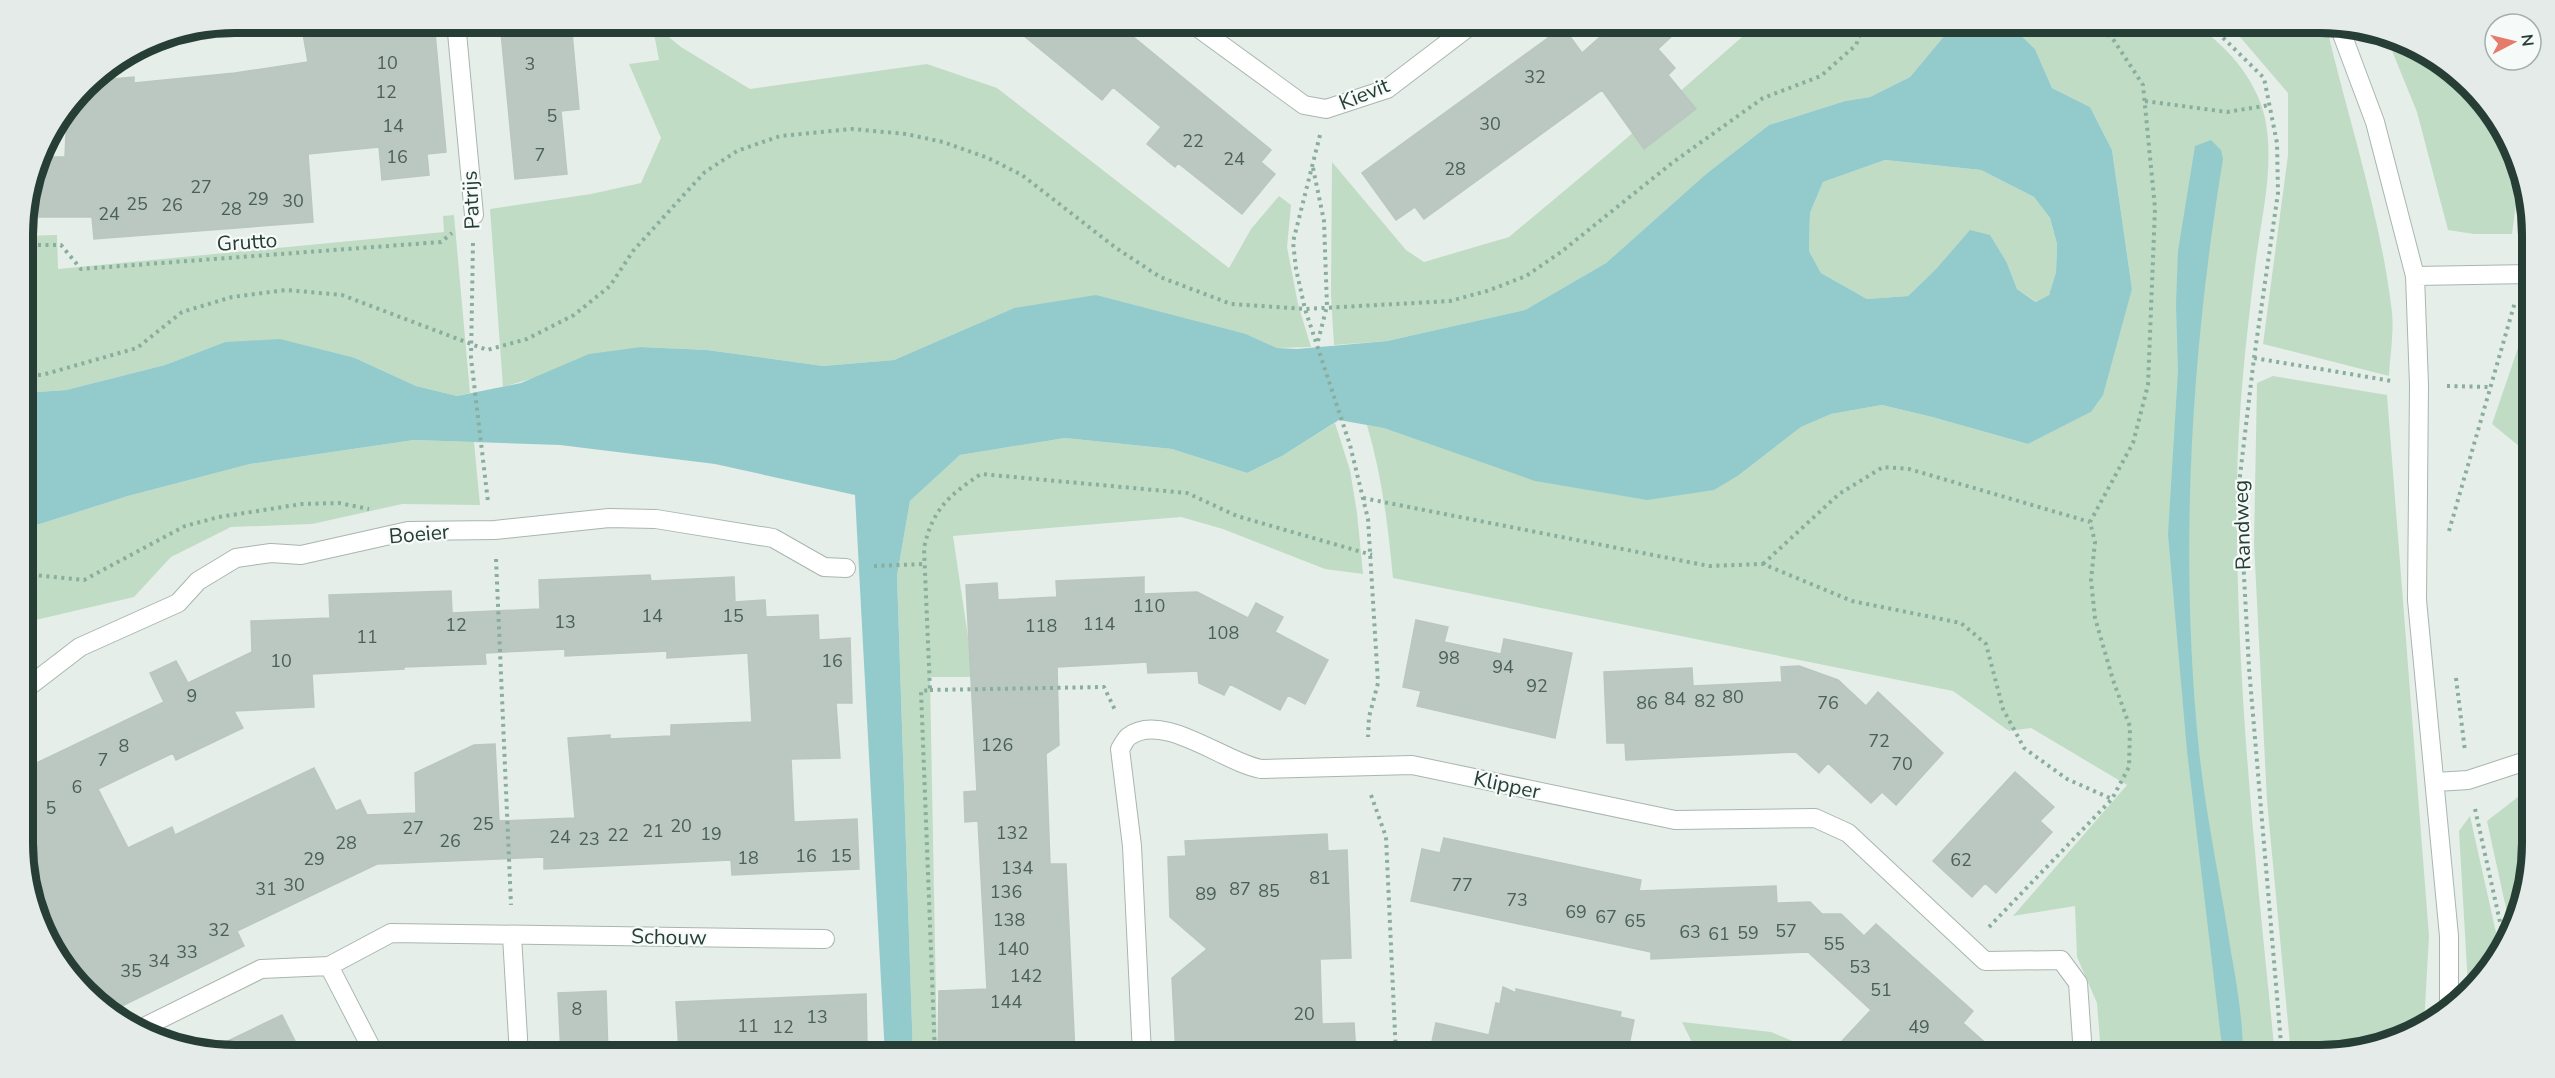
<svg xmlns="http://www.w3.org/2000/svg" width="2555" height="1078" font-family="'Nunito Sans',sans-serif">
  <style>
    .green { fill: #c1dcc5 }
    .water { fill: #93cbcd; fill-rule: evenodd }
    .building { fill: #bbc8c2; stroke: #b9c7bf; stroke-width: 1.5; fill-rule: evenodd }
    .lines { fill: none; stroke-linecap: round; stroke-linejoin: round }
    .minor-casing { stroke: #a9b6af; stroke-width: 20 }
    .path { stroke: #89ae9e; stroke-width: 4; stroke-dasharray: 3 4.5; stroke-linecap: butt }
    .minor { stroke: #fff; stroke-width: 18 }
    .labels { text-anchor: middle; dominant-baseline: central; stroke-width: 4.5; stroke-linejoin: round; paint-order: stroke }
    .number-label { font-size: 18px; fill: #4b6058 }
    .street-label { font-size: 21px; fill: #263e35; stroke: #f6faf8 }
    .rim { fill: none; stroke: #263e35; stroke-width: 8 }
  </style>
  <rect width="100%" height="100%" fill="#e6eee9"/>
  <path class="green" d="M652 23 681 47 750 89 927 64 997 88 1229 268 1251 229 1279 196 1291 205 1287 247 1298 304 1311 347 1277 348 1246 334 1224 329 1014 308 894 360 823 366 707 350 641 347 503 387 490 209 591 194 641 183 661 138 629 64 659 60Z
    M1758 23H1955L1910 77 1870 97 1845 101 1769 125 1706 174 1606 263 1525 310 1387 341 1334 345 1331 295 1332 162 1406 250 1424 262 1509 237 1613 150Z
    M2008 23H2193C2226 45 2256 78 2265 118 2275 167 2261 218 2255 267 2246 339 2238 412 2237 485 2235 676 2256 866 2275 1055H2101L2097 1003 2077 957 2075 906 2013 916 2127 785 2031 728 2009 731 1953 691 1393 578C1388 526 1382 476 1367 425L1739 475 1801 427 1831 414 1882 405 1932 417 2028 444 2091 412 2132 289 2112 150 2090 107 2052 88 2035 49Z
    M2228 23H2324L2328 33C2350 125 2381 218 2392 312 2394 333 2390 356 2389 376L2263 344 2288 155V93Z
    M2386 36 2401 39 2489 106 2519 181 2512 234H2474L2448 230 2417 112Z
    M1885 160 1981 170 2034 197 2050 218 2057 244 2056 272 2049 295 2037 302 2017 289 2007 263 1937 268 1908 296 1867 299 1821 273 1809 251 1810 213 1823 182Z
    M454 215 470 393 457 396 416 386 355 358 225 342 165 365 66 390 23 393V236L57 235 58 269 444 232 443 216Z
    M2531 310V453L2525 451 2492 424Z
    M2273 376 2387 395 2429 936 2424 1025 2388 1044 2333 1055H2291L2267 801 2254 543 2257 383Z
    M1335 423 1350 470 1357 513 1363 574 1325 569 1223 529 1181 517 953 536 974 677H930L937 1055H913L897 576 910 501 960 455 1065 438 1172 449 1247 473 1282 456Z
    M414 440 474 442 480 505 402 504 312 524 231 527 171 557 134 597 27 622 24 628V529L128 496 250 464Z
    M2532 786V843L2516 924 2511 931 2487 821Z
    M2470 816 2499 946 2468 986 2459 831Z
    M1682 1022 1771 1032 1826 1055H1698Z"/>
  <path class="water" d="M1955 23H2008L2035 49 2052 88 2090 107 2112 150 2132 289 2103 395 2091 412 2028 444 1932 417 1882 405 1831 414 1801 427 1739 475 1714 490 1647 500 1535 481 1384 428 1339 420 1282 456 1247 473 1172 449 1065 438 960 455 910 501 897 576 913 1055H885L855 495 715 464 560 445 414 440 250 464 128 496 24 529 23 393 66 390 165 365 225 342 280 339 355 358 416 386 457 396 521 383 589 354 641 347 707 350 823 366 894 360 1014 308 1096 295 1246 334 1277 348 1297 349 1387 341 1525 310 1606 263 1706 174 1769 125 1845 101 1870 97 1910 77ZM1885 160 1981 170 2034 197 2050 218 2057 244 2056 272 2049 295 2036 302 2017 289 2007 263 1990 235 1970 230 1937 268 1908 296 1867 299 1821 273 1809 251 1810 213 1823 182Z
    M2211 140 2221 150 2223 159C2191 354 2179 553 2199 750 2206 817 2221 885 2231 952 2237 985 2243 1021 2243 1055H2223L2187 751 2168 534 2178 371 2176 304 2178 251 2195 146Z"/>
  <path class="building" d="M301 22H434L446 152 427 154 429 175 382 180 379 147 308 154 313 222 94 239 92 217H24L40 157H65L67 112 91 81 134 77V83L235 73 308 62Z
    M500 22H571L579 109 561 111 567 174 515 179Z
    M1007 22H1115L1271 150 1261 162 1275 174 1242 214 1178 163 1175 167 1147 144 1161 127 1113 87 1102 100Z
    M1617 22H1687L1658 49 1675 68 1668 75 1696 109 1644 149 1602 90 1424 219 1415 207 1396 220 1362 173 1563 27 1582 53Z
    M650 575 651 581 734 577 735 602 765 600 766 617 818 615 819 640 850 638 852 703H836L840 758 791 759 794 822 857 819 859 869 732 875 731 860 544 869V857L377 864 237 931 244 946 120 1007H112L67 972 24 871V769L164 702 150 673 176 661 188 683 252 652 251 621 330 618 329 595 451 591 452 613 540 609 539 580ZM565 649V656L667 651V658L748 653 752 722 671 725V736L610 739V735L568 738 575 818 499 821 495 744 474 745 415 773 416 813 367 815 360 800 336 811 314 768 175 835 172 827 128 848 98 789 173 753 176 760 243 728 234 711 314 707 312 674 404 669V667L486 664 485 653Z
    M1144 577V594L1197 592 1248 618 1256 603 1283 617 1275 632 1328 660 1305 704 1288 695 1280 710 1230 684 1224 695 1199 683 1198 671 1148 673 1147 662 1057 667 1059 745 1046 754 1050 864H1066L1075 1055H938L939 991 987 989 978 821 965 822 964 792 977 791 966 585 997 583 998 600 1057 597 1056 581Z
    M1416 620 1448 627 1444 642 1501 654 1504 639 1572 653 1555 738 1417 706 1421 691 1403 687Z
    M1799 666 1838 680 1866 706 1878 692 1943 753 1896 805 1882 792 1871 803 1828 763 1819 773 1796 752 1626 760 1625 743H1607L1604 672 1692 668 1693 686 1782 682 1781 667Z
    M2015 772 2054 807 2040 821 2052 832 1996 893 1985 883 1972 897 1933 861Z
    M1327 834 1328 851 1347 850 1351 958 1320 959 1322 1024 1354 1023 1356 1055H1176L1172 978 1207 949 1170 917 1168 857 1186 856 1185 841Z
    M1444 838 1641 880 1639 891 1776 886 1777 903 1810 902 1822 914H1841L1864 936 1876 924 1973 1011 1963 1023 1999 1055H1829L1871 1010 1808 952 1651 959V952L1411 901 1422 849 1440 853Z
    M1503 987 1516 993V989L1621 1012 1620 1017 1634 1020 1627 1055H1429L1436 1023 1489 1035 1496 1003 1500 1004Z
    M606 991 608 1055H561L558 993Z
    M866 994 867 1043 679 1051 676 1002Z
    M282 1015 302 1055 235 1056 209 1050Z"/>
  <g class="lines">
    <defs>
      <path id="minor" d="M456 22 474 215
        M1190 22 1304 105 1326 109 1387 89 1475 22
        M2339 26 2375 122 2415 276 2419 385 2417 600 2449 936V1011
        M2415 276 2531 274
        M24 690 80 647 178 603 198 581 236 558 271 553 301 555 408 531 495 530 609 518 656 519 773 538 824 567 846 568
        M2436 782 2468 780 2532 759
        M512 936 519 1055
        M329 966 375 1055
        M140 1029 261 969 329 966 391 933 825 939
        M1142 1055 1132 846 1120 749C1122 746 1125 740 1128 737 1162 710 1225 763 1261 769L1412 765 1675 820 1815 818 1848 833 1985 961 2061 960 2078 983 2083 1055"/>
    </defs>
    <use href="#minor" class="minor-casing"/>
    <path class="path" d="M2207 22 2264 78 2277 143 2278 193 2254 358 2239 484 2249 668 2282 1055
      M2145 101 2227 112 2270 105
      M1320 135 1293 242 1296 269 1305 309 1350 445 1368 519 1378 683 1369 717 1368 737
      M1313 168 1324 221 1327 306 1318 341
      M473 243 471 358 488 502
      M23 245H61L81 269 441 242 452 233
      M2254 358 2392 381
      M23 375H42L137 348 182 312 232 297 286 290 342 295 487 350 527 339 574 315 610 286 633 251 680 199 705 172 737 151 780 136 852 129 906 134 943 142 988 158 1022 175 1116 248 1160 277 1231 304 1305 309 1450 301 1487 291 1526 276 1561 252 1672 163 1763 98 1821 76 1856 45 1865 22
      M2447 386 2489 387
      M1363 498 1709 566 1763 564 1852 601 1961 623 1986 644 2003 709 2024 748 2067 779 2112 799
      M2449 531 2515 302
      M496 559 511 905
      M1763 564 1839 494 1883 467 1909 469 2090 522
      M874 566 924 564
      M24 574 84 580 185 526 219 517 302 504 339 503 369 509
      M2456 678 2465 751
      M930 690 1104 687 1115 710
      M1371 795 1386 837 1396 1055
      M2475 809 2504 940
      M1989 927 2112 799 2129 767 2130 727 2113 680 2095 618 2091 580 2095 542 2090 522 2133 443 2148 385 2155 208 2143 85 2113 39 2093 22
      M935 1055 921 691 930 690 924 548C932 510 949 495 981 474L1187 493 1237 516 1372 555"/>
    <use href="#minor" class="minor"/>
  </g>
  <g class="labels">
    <g class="number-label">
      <text x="387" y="63">10</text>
      <text x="530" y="64">3</text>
      <text x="1535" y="77">32</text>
      <text x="386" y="92">12</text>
      <text x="552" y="116">5</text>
      <text x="1490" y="124">30</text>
      <text x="393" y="126">14</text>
      <text x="1193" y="141">22</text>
      <text x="540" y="155">7</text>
      <text x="397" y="157">16</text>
      <text x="1234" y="159">24</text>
      <text x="1455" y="169">28</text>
      <text x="201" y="187">27</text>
      <text x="258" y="199">29</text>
      <text x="293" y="201">30</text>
      <text x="137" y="204">25</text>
      <text x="172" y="205">26</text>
      <text x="231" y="209">28</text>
      <text x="109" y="214">24</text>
      <text x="1149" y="606">110</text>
      <text x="652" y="616">14</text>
      <text x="733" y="616">15</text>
      <text x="565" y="622">13</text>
      <text x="1099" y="624">114</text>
      <text x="456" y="625">12</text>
      <text x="1041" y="626">118</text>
      <text x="1223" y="633">108</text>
      <text x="367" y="637">11</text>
      <text x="1449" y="658">98</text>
      <text x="281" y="661">10</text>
      <text x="832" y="661">16</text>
      <text x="1503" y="667">94</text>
      <text x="1537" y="686">92</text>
      <text x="192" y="696">9</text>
      <text x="1733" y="697">80</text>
      <text x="1675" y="699">84</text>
      <text x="1705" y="701">82</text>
      <text x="1647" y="703">86</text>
      <text x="1828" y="703">76</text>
      <text x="1879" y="741">72</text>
      <text x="997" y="745">126</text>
      <text x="124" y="746">8</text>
      <text x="103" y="760">7</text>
      <text x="1902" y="764">70</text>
      <text x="77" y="787">6</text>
      <text x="51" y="808">5</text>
      <text x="483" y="824">25</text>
      <text x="681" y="826">20</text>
      <text x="413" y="828">27</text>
      <text x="653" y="831">21</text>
      <text x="1012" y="833">132</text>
      <text x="711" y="834">19</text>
      <text x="618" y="835">22</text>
      <text x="560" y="837">24</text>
      <text x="589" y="839">23</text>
      <text x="450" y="841">26</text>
      <text x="346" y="843">28</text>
      <text x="806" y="856">16</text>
      <text x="841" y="856">15</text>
      <text x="748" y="858">18</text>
      <text x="314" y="859">29</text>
      <text x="1961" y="860">62</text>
      <text x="1017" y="868">134</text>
      <text x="1320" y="878">81</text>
      <text x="294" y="885">30</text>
      <text x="1462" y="885">77</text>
      <text x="266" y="889">31</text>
      <text x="1240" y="889">87</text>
      <text x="1269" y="891">85</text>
      <text x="1006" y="892">136</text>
      <text x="1206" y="894">89</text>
      <text x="1517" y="900">73</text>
      <text x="1576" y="912">69</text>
      <text x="1606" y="917">67</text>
      <text x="1009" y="920">138</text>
      <text x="1635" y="921">65</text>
      <text x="219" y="930">32</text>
      <text x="1786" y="931">57</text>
      <text x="1690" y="932">63</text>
      <text x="1748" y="933">59</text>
      <text x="1719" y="934">61</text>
      <text x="1834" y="944">55</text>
      <text x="1013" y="949">140</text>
      <text x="187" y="952">33</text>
      <text x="159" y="961">34</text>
      <text x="1860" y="967">53</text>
      <text x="131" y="971">35</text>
      <text x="1026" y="976">142</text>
      <text x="1881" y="990">51</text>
      <text x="1006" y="1002">144</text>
      <text x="577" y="1009">8</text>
      <text x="1304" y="1014">20</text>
      <text x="817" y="1017">13</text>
      <text x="748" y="1026">11</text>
      <text x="783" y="1027">12</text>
      <text x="1919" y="1027">49</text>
    </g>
    <g class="street-label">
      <text transform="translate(1364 94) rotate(-22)">Kievit</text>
      <text transform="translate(471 200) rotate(-93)">Patrijs</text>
      <text transform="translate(247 242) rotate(-4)">Grutto</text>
      <text transform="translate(2242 525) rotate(-92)">Randweg</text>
      <text transform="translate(419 534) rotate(-5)">Boeier</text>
      <text transform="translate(1507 785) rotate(12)">Klipper</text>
      <text transform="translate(669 937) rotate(1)">Schouw</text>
    </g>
  </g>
  <path d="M0 0H2555V1078H0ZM235 33H2320A202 202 0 0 1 2522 235V843A202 202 0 0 1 2320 1045H235A202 202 0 0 1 33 843V235A202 202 0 0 1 235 33Z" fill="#e5ebe8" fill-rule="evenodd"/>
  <path class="rim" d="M235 33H2320A202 202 0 0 1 2522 235V843A202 202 0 0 1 2320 1045H235A202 202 0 0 1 33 843V235A202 202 0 0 1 235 33Z"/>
  <g transform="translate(2513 42) rotate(83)"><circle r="28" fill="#f6faf8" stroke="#a3afaa" stroke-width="1.5"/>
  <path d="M0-4.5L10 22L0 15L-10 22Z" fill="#e67a6b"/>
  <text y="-9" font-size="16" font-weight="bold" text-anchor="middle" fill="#263e35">N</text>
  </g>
</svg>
